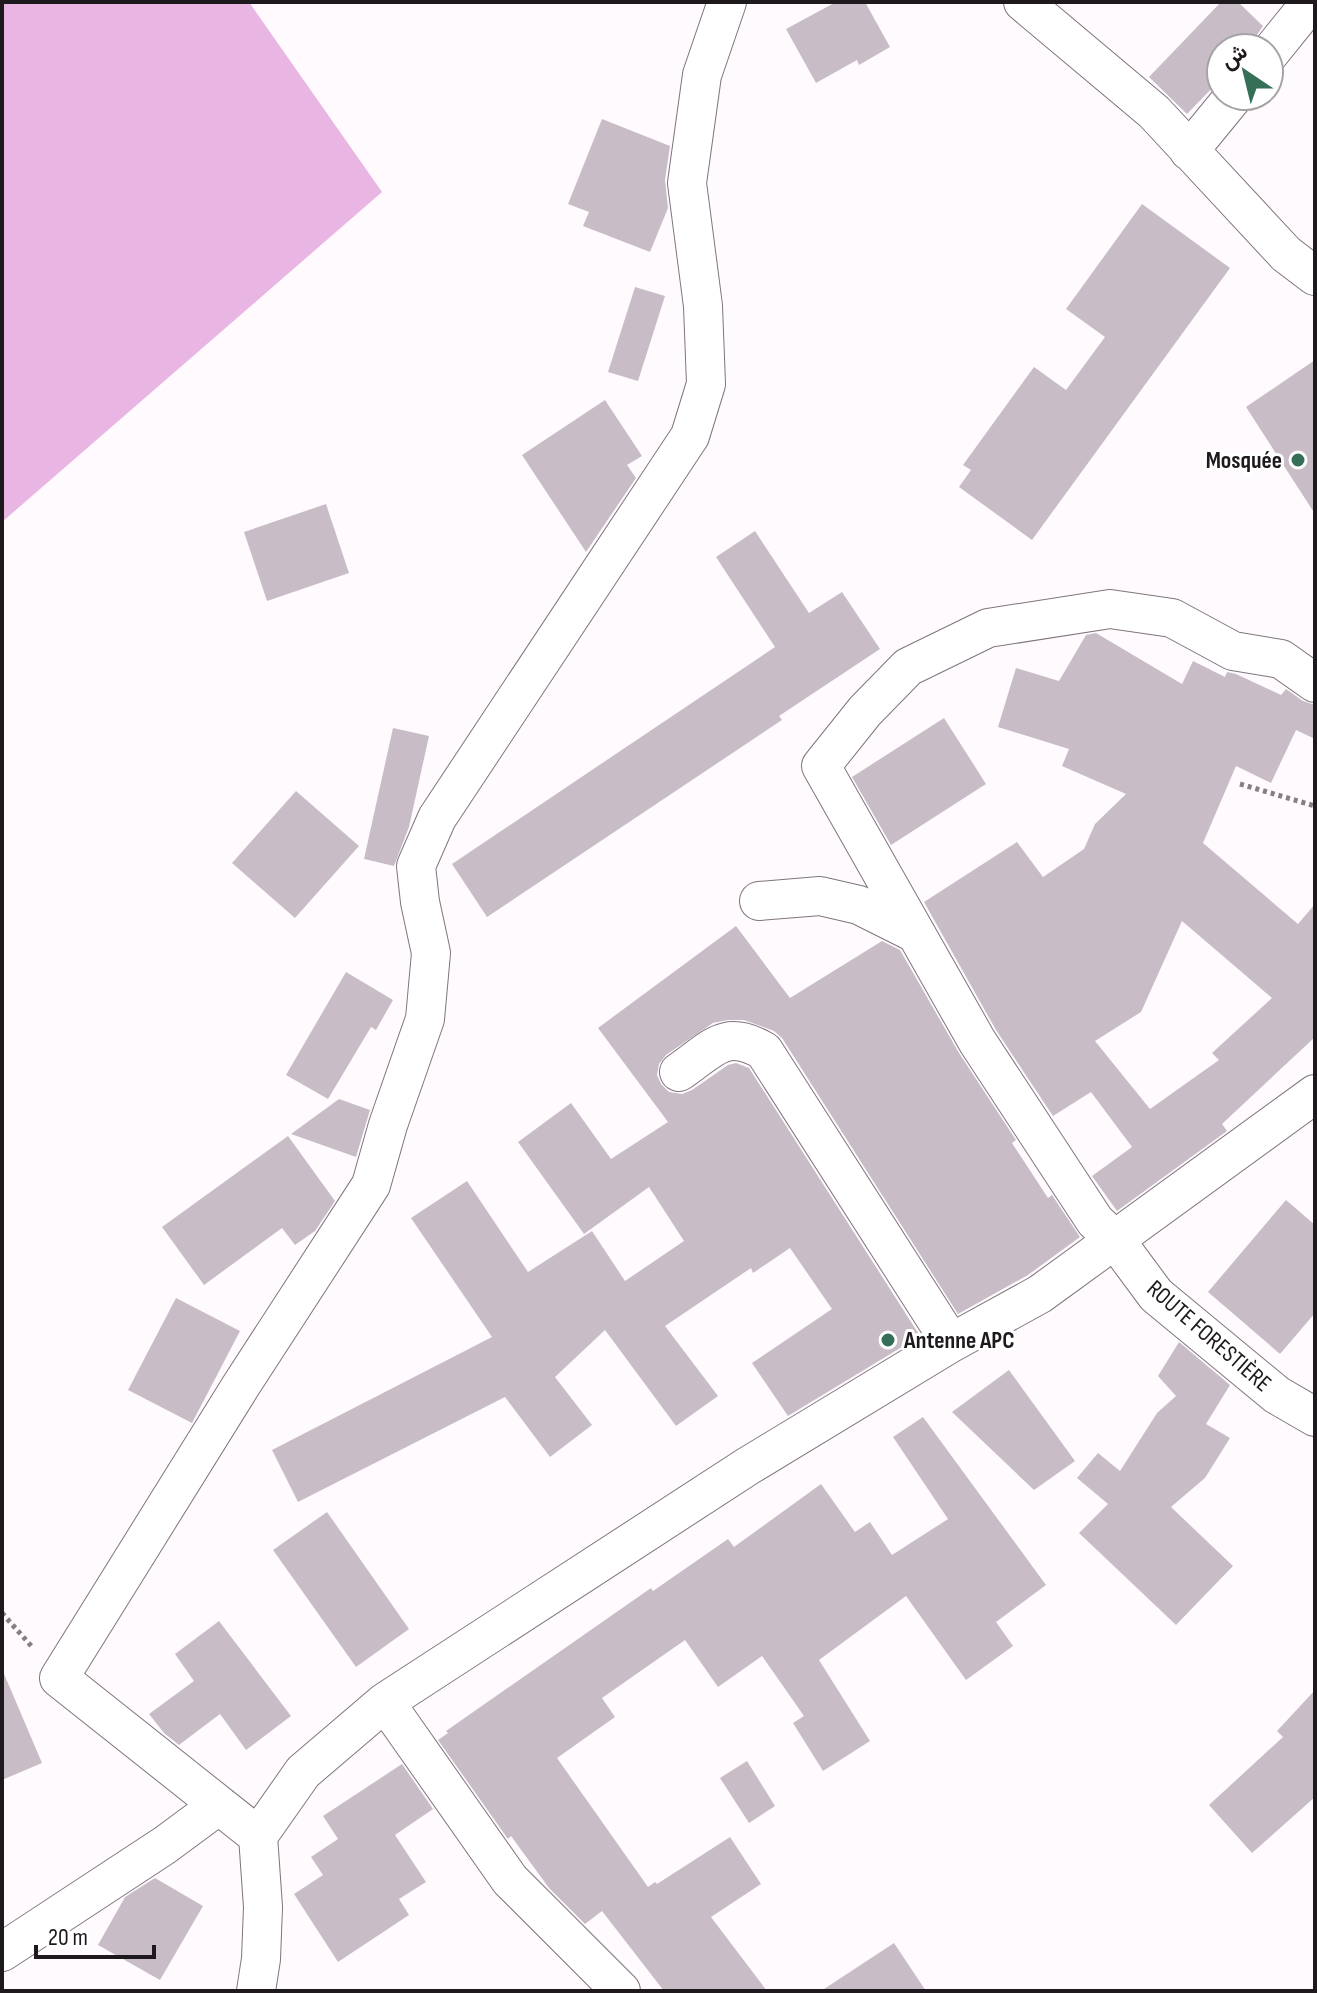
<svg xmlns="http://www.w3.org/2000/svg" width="1317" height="1993" font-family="'Sofia Sans Condensed',Vazirmatn,sans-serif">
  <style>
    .green { fill: #e9b5e2 }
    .building { fill: #c8bdc6; fill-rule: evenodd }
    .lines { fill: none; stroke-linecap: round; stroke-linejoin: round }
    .minor-casing { stroke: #7f757d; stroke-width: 40 }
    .path { stroke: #837f83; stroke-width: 5; stroke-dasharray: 4 4; stroke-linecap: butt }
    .minor { stroke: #fff; stroke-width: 38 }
    .poi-dot { fill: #366f57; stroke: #fff; stroke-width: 3 }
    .labels { text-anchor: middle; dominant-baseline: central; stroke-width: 6; stroke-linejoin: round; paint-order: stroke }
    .poi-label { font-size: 24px; font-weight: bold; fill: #1d191d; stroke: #fff; text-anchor: end }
    .street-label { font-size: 24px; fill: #1d191d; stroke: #fff }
  </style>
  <rect width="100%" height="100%" fill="#fffafe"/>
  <path class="green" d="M2 2H249L382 192 2 522Z"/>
  <path class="building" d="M836 2H865L890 47 859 65 857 60 816 83 786 29Z
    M1221 2H1238L1263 26 1248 48H1221V79L1187 114 1149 77Z
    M602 119 670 146 665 180 668 208 650 252 583 226 589 212 568 204Z
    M1142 204 1230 268 1032 540 959 487 971 470 963 465 1034 367 1066 390 1105 337 1066 309Z
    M635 287 665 296 638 381 608 372Z
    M1315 360V514L1246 407Z
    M605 400 642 456 627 465 636 478 586 552 522 455Z
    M326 504 349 573 267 601 244 532Z
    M755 531 809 613 842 592 880 649 779 716 782 720 487 917 452 864 775 647 716 557Z
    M1096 633 1182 684 1193 661 1225 677 1227 672 1236 674 1281 695 1286 689 1303 701 1315 705V739L1296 730 1271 783 1236 766 1203 843 1298 924 1315 904V1037L1222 1124 1227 1131 1117 1211 1092 1176 1132 1147 1091 1092 1053 1116 996 1030 924 902 1017 842 1043 877 1084 849 1095 824 1126 794 1062 766 1069 749 998 727 1016 668 1059 681 1086 635ZM1182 921 1272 998 1212 1053 1219 1060 1150 1109 1095 1041 1141 1012Z
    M944 718 986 784 891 845 852 777Z
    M393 728 429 736 409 827 394 866 364 859Z
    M296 791 359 846 295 918 232 863Z
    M736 926 790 998 882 941 900 950 959 1053 1016 1140 1012 1143 1048 1198 1052 1195 1080 1237 1028 1275 958 1314 782 1038 774 1031 744 1020H728L713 1023 666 1055 659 1064 657 1075 661 1084 669 1092 682 1094 692 1090 728 1065 736 1063 749 1068 920 1336 788 1416 752 1363 832 1309 790 1248 753 1273 751 1268 665 1326 718 1396 676 1426 605 1330 555 1377 592 1425 550 1457 505 1397 298 1502 272 1450 492 1337 411 1218 467 1181 528 1272 592 1231 625 1281 684 1241 649 1187 584 1234 518 1142 571 1103 611 1159 668 1122 598 1028Z
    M346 972 393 1000 376 1030 371 1027 328 1099 286 1075Z
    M339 1099 370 1110 356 1157 291 1134Z
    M288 1136 335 1201 315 1231 295 1245 282 1228 204 1285 162 1227Z
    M1286 1200 1315 1225V1313L1280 1354 1208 1292Z
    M176 1298 240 1331 192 1423 128 1390Z
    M1179 1342 1230 1385 1206 1424 1230 1438 1205 1478 1171 1507 1233 1566 1176 1625 1079 1533 1108 1504 1077 1478 1098 1453 1120 1471 1157 1413 1176 1396 1158 1376Z
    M1009 1370 1075 1461 1034 1490 952 1412Z
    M923 1417 1046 1585 996 1622 1013 1646 966 1680 906 1596 819 1660 870 1741 823 1771 793 1723 804 1716 762 1656 718 1687 685 1640 602 1698 615 1717 557 1758 648 1887 655 1882 657 1884 730 1837 761 1884 711 1917 767 1991H664L602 1911 585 1924 549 1888 511 1836 508 1839 438 1740 448 1733 446 1731 651 1588 653 1591 728 1539 734 1547 821 1484 855 1532 870 1522 892 1555 948 1519 893 1437Z
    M327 1512 409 1629 356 1667 273 1550Z
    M219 1621 291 1716 246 1750 220 1714 179 1745 164 1733 149 1714 194 1681 175 1654Z
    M2 1669 42 1763 2 1780Z
    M1315 1690V1797L1252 1853 1209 1805 1283 1737 1277 1731Z
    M747 1761 775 1806 749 1823 720 1778Z
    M402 1764 433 1809 395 1835 426 1882 399 1899 409 1915 338 1962 294 1894 323 1875 311 1857 338 1839 323 1816Z
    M155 1878 203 1906 160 1980 98 1945 125 1897Z
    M894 1943 926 1991H821Z"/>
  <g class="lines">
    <defs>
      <path id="minor" d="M1023 2 1154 112 1286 254 1315 276
        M1269 54 1311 2
        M1189 151 1234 96
        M1315 683 1281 659 1233 651 1172 618 1110 609 988 628 908 667 865 711 821 766 977 1041 1095 1221 1116 1241 1156 1295 1277 1395 1315 1417
        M759 901 820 896 859 905 915 933
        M679 1072C713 1049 724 1028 764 1051L951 1343
        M385 1702 510 1880 621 1991
        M258 1836 59 1678 240 1387 371 1185 388 1125 425 1019 431 953 420 902 416 866 437 818 690 436 706 384 703 306 687 183 702 75 727 2
        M2 1952 165 1845 219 1805
        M256 1991 261 1959 263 1907 258 1836 303 1772 385 1702 748 1466 951 1343 1040 1294 1315 1094"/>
    </defs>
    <use href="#minor" class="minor-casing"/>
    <path class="path" d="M1240 784 1315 806
      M2 1613 33 1648"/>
    <use href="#minor" class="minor"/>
  </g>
  <g class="poi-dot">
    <circle cx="1298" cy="460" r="8"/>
    <circle cx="888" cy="1340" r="8"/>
  </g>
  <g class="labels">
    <g class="poi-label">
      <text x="1282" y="460">Mosquée</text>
      <text x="904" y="1340" text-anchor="start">Antenne APC</text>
    </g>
    <g class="street-label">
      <text transform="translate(1209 1336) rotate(41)">ROUTE FORESTIÈRE</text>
    </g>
  </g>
  <rect width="1317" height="1993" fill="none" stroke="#1d191d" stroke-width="8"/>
  <g transform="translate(1245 72) rotate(325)"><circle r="38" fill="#ffffff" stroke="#a5a3a5" stroke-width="2"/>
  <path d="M0-6L14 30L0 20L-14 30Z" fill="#366f57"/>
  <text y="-12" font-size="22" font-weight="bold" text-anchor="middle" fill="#1d191d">ش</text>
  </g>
  <path d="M36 1945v12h118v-12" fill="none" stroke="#1d191d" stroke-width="4"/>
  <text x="48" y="1945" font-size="24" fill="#1d191d" stroke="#ffffff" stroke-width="6" paint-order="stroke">20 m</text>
</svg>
